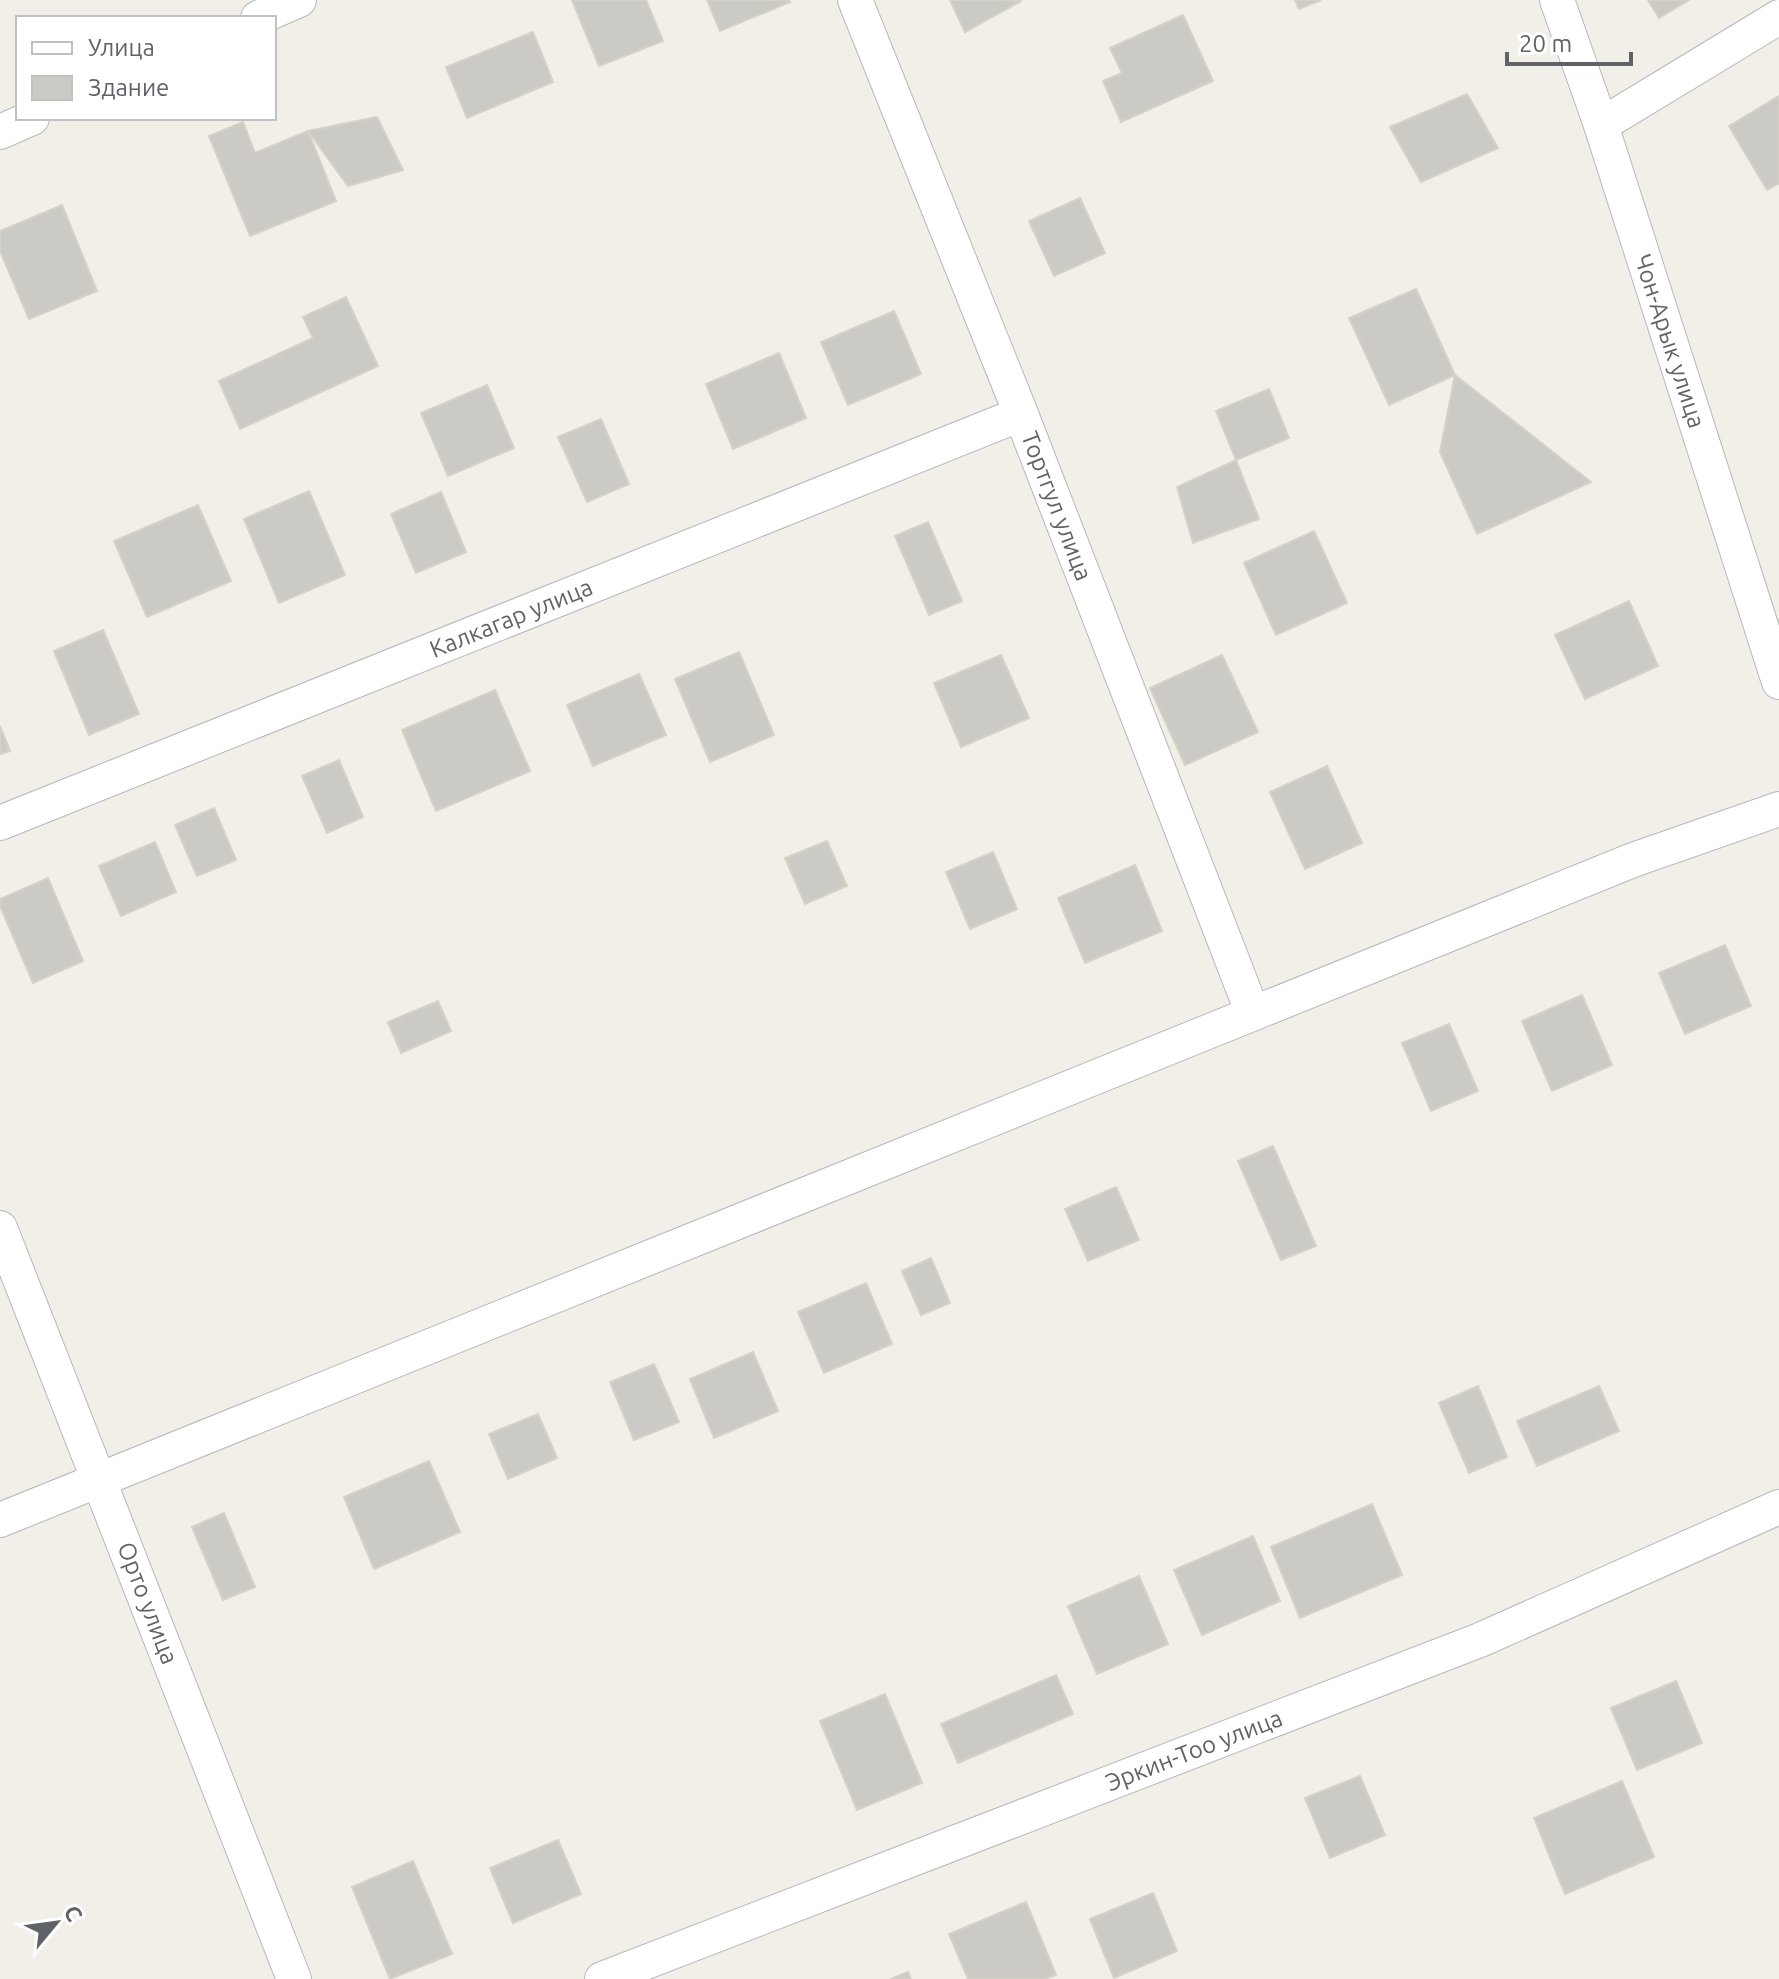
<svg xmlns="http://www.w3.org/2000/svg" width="1779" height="1979" font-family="Ubuntu,sans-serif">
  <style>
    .building { fill: #cccac5; stroke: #d6d1c6; stroke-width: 2 }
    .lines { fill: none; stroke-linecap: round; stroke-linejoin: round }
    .minor-casing { stroke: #b5b8bc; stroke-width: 36 }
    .minor { stroke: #fff; stroke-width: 34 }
    .labels { text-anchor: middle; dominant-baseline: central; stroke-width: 7; stroke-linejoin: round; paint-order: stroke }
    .street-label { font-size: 24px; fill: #5f6368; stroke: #fff }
  </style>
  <rect width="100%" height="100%" fill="#f1efe8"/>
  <path class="building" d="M572 0H646L663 41 599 66Z
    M707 0H789L790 2 720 31Z
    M950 0H1021V1L965 32Z
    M1295 0H1321L1299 9Z
    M1648 0H1689L1659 18Z
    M1183 15 1213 81 1121 122 1103 81 1122 73 1110 48Z
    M533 32 553 82 467 118 446 67Z
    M1467 94 1498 148 1421 182 1390 127Z
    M1779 96V183L1767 190 1729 126Z
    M377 117 403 170 348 186 308 131Z
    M243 122 255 153 308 131 336 201 250 236 209 136Z
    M1080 198 1105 253 1054 276 1029 221Z
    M62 205 97 291 29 319 0 251V231Z
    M1416 289 1455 375 1389 405 1349 318Z
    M346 297 378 366 240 429 219 381 313 338 303 317Z
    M894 311 921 374 848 405 821 342Z
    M779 353 806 418 733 449 706 384Z
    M1455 375 1591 482 1477 534 1440 452Z
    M487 385 514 448 448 476 421 413Z
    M1269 389 1289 438 1236 460 1216 411Z
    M601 419 629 484 587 502 558 437Z
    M1236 460 1259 519 1193 543 1177 487Z
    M309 491 345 575 279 603 244 519Z
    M441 492 466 552 416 573 391 514Z
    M198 505 231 581 147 617 114 541Z
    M928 522 962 601 929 615 895 536Z
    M1314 531 1347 603 1276 635 1244 563Z
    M1629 601 1658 666 1585 699 1555 635Z
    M103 630 139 714 89 735 54 651Z
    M739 652 774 735 710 762 675 679Z
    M1001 655 1029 718 961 747 934 683Z
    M1222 655 1258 732 1185 765 1150 688Z
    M639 674 666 735 593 766 567 705Z
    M495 690 530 771 436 811 402 730Z
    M0 726 10 751 0 754Z
    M339 760 363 817 327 833 302 776Z
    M1327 766 1362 843 1305 869 1270 792Z
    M214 808 236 860 197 876 175 825Z
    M827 841 847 886 805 904 785 858Z
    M155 842 176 892 121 916 99 866Z
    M993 852 1017 909 970 929 946 872Z
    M1135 865 1162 931 1085 963 1058 898Z
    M48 878 83 961 33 983 0 906V899Z
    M1725 945 1751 1006 1685 1034 1659 973Z
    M1582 995 1612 1065 1552 1091 1522 1021Z
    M438 1001 451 1031 401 1053 388 1022Z
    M1449 1024 1478 1091 1431 1111 1402 1043Z
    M1273 1146 1316 1246 1281 1260 1238 1161Z
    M1116 1187 1139 1240 1088 1261 1065 1209Z
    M931 1258 950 1303 921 1315 902 1271Z
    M866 1283 892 1344 824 1373 798 1312Z
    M753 1352 778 1411 714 1438 690 1379Z
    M654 1364 679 1422 634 1440 610 1382Z
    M1478 1386 1507 1457 1469 1473 1439 1403Z
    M1599 1386 1619 1431 1537 1466 1517 1421Z
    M538 1414 557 1458 508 1479 489 1434Z
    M429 1461 460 1532 374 1569 344 1497Z
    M1372 1504 1402 1575 1300 1618 1271 1547Z
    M224 1513 255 1587 223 1600 192 1527Z
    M1253 1536 1280 1601 1202 1635 1174 1570Z
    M1139 1576 1168 1644 1097 1674 1068 1606Z
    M1056 1675 1073 1714 958 1763 941 1724Z
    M1676 1681 1702 1743 1637 1770 1611 1708Z
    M885 1694 922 1783 857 1810 820 1721Z
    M1360 1776 1385 1835 1330 1858 1305 1798Z
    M1622 1781 1654 1857 1565 1894 1534 1818Z
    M558 1840 581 1894 513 1923 490 1868Z
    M413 1861 452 1954 390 1979 352 1887Z
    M1153 1893 1177 1951 1114 1978 1090 1919Z
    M1026 1902 1056 1975 1045 1979H968L949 1934Z
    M908 1972 911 1979H891Z"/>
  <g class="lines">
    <defs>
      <path id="minor" d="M855 0 1021 414 1253 1014
        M1557 0 1601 125 1779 682
        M258 18 299 0
        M1601 125 1779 17
        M0 132 32 118
        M0 823 1021 414
        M0 1228 294 1979
        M0 1520 1633 860 1779 809
        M602 1979 1480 1640 1779 1507"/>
    </defs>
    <use href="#minor" class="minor-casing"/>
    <use href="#minor" class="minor"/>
  </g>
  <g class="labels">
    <g class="street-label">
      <text transform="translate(1670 341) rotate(72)">Чон-Арык улица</text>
      <text transform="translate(1057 506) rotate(69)">Тортгул улица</text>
      <text transform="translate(511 618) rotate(-22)">Калкагар улица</text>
      <text transform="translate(148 1603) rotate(69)">Орто улица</text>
      <text transform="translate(1194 1750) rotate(-21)">Эркин-Тоо улица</text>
    </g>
  </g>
  <rect x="16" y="16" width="260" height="104" fill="#ffffff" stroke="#bfc1c3" stroke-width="2"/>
  <rect x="32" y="42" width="40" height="12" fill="#ffffff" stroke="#bfc1c3" stroke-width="2"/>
  <text x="88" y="56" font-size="24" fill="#5f6368">Улица</text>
  <rect x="32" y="76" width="40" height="24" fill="#cccac5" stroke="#bfc1c3" stroke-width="2"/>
  <text x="88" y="96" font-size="24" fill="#5f6368">Здание</text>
  <g transform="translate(56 1923) rotate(61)" stroke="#ffffff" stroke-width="6" paint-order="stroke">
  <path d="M0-6L14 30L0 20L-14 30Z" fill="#5f6368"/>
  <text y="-12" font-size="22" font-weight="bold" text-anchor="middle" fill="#5f6368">С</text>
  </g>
  <path d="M1507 52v12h124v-12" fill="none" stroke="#5f6368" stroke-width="4"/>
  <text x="1519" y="52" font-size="24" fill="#5f6368" stroke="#ffffff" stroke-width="6" paint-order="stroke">20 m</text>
</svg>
